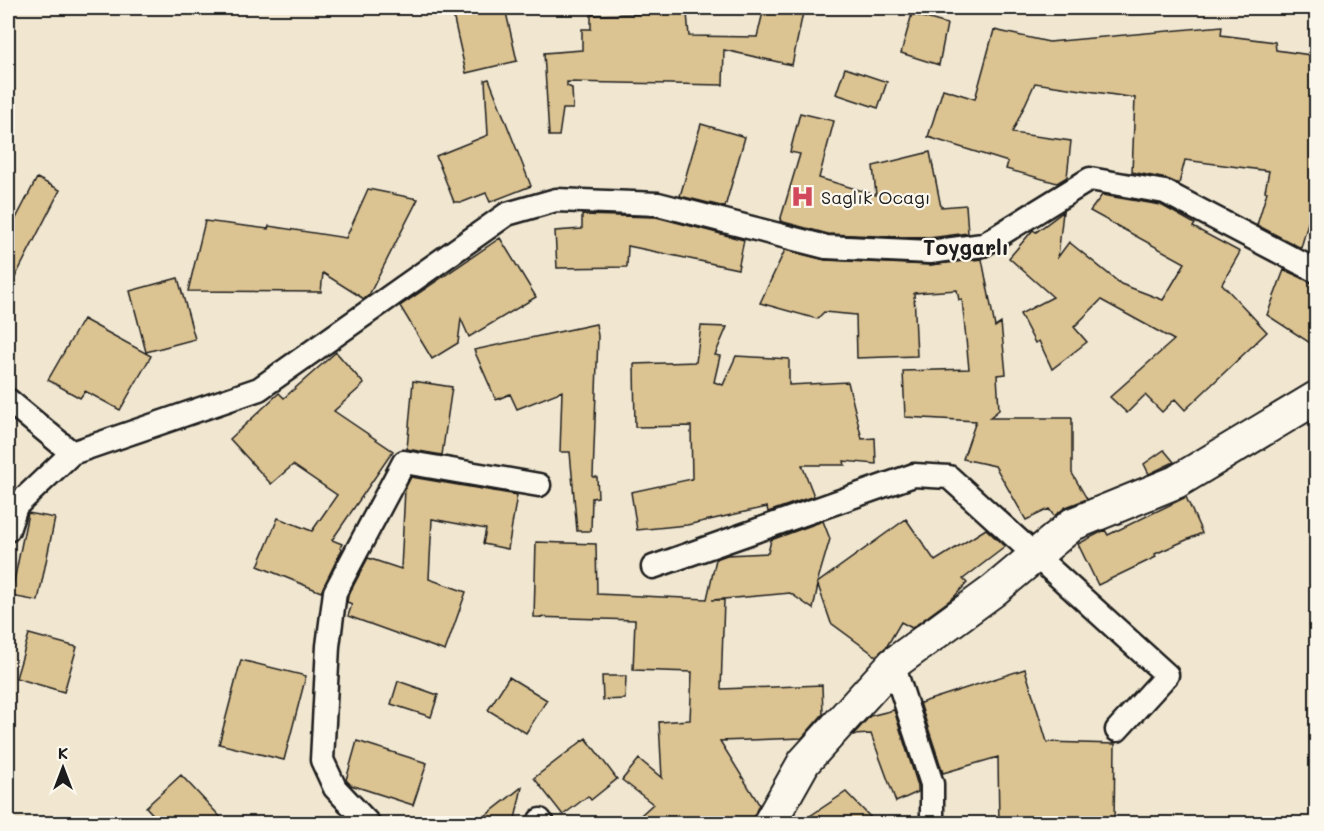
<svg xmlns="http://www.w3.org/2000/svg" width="1324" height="831" font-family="Mali,sans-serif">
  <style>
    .building { fill: #dbc392; stroke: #1c1c1c; stroke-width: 1.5 }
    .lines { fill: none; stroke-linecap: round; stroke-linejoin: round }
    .street-casing { stroke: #1c1c1c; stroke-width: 27 }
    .secondary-casing { stroke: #1c1c1c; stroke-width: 36 }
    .street { stroke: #fbf7ec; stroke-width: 22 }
    .secondary { stroke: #fbf7ec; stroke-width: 32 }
    .labels { text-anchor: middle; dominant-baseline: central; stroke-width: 4.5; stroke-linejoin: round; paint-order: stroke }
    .poi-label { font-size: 18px; fill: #1c1c1c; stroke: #fbf7ec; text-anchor: start }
    .quarter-label { font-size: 21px; font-weight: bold; fill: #1c1c1c; stroke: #fbf7ec }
  </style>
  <rect width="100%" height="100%" fill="#f1e7d1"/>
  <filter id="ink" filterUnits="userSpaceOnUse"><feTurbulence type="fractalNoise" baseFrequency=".0167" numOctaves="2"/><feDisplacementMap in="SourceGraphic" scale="12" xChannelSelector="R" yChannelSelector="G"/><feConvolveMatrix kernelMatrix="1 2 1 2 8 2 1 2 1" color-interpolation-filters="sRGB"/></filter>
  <g filter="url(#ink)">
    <path class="building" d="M486 8H505L517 61 466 73 453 15Z
      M764 8H804L792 65 724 50 723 85 567 82V86L572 88 573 109H563L559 136H549L544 53 582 50V29H591V15L687 13 689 36 757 37Z
      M912 14 947 24 939 65 901 53Z
      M1222 26 1221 35 1275 42 1276 50 1317 56V191L1315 206 1313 205 1301 248 1257 225 1267 192 1265 191 1269 171 1185 160 1179 184 1167 179 1132 172 1135 98 1035 83 1012 133 1071 141 1067 177 1057 183 1006 169 1008 162 928 137 943 89 975 99 994 30 1049 42Z
      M845 68 887 82 878 108 836 94Z
      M489 79 531 186 490 202 486 193 463 202H454L436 156 488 135 485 80Z
      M800 113 834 121 819 178 876 195 873 166 930 152 941 207 966 205 968 233 929 238 828 234 780 221 800 154 790 152Z
      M701 124 745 137 725 207 680 196Z
      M37 178 60 190 8 291V234Z
      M368 189 418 199 369 295 364 299 323 273 321 292 188 291 205 221 268 229 269 226 346 238Z
      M1102 195 1161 205 1195 224 1193 227 1240 252 1222 284 1267 332 1185 410 1175 399 1162 412 1145 395 1127 413 1110 397 1174 340 1101 300 1074 327 1087 342 1052 369 1039 341 1035 343 1020 314 1053 297 1009 258 1033 230 1036 232 1063 212 1058 257 1069 242 1121 284 1163 300 1185 263 1090 211Z
      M582 215 656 217 744 240 738 269 628 246 627 267 557 268 555 231 582 229Z
      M500 238 536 297 469 337 461 319 458 343 432 359 400 306Z
      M785 250 825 260 929 265 982 259 995 327 1001 323 1006 374 997 375 999 410 989 418H1072V473L1087 499 1066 507 1054 516 1049 509 1026 520 995 466 963 459 976 421 905 417 903 371 969 369 962 299 959 300 957 290 914 293 917 356 857 358 856 315 824 312 817 319 760 303Z
      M1284 270 1317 284V329L1310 343 1267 315Z
      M178 278 195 339 146 352 130 291Z
      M83 319 151 356 120 410 85 391 80 398 48 380Z
      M596 324 598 336 593 477H597L598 497 592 498 591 531H577L570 452H560L562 391 517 409 510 394 496 400 474 350Z
      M701 326 727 327 715 355 720 356 714 382 723 385 736 356 789 359V385L848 382 862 439 875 438 876 464 844 461 845 465H802L814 496 768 512 767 507 687 525 637 530 631 492 692 479 691 426 635 427 634 364 696 362Z
      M336 352 364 384 334 411 393 451 332 540 342 544 340 548 342 549 321 592 258 566 278 518 312 531 337 495 293 465 271 484 230 439 279 393 284 398Z
      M413 381 452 387 442 455 407 449Z
      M1164 450 1174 462 1149 474 1144 464Z
      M411 477 517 495 508 549 483 544 486 529 432 519 429 579 466 592 445 651 348 616 352 604 347 602 348 596 368 558 401 569 405 489Z
      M1186 497 1202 533 1155 554 1156 557 1098 585 1078 544 1105 530 1108 535Z
      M28 513 55 518 38 601 11 596Z
      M906 519 935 561 986 529 1005 547 963 579 967 583 954 597 912 628 901 622 887 646 876 656 831 623 818 585 813 609 790 593 712 600H724L721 689 822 685 823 714 802 738 720 741 759 804 751 824H631L653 804 622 780 639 759 662 778 659 722 690 720 692 672 633 670 635 620 534 617 536 542 596 544 597 594 707 599 716 559 727 555 768 553 771 540 823 521 830 539 817 583Z
      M29 634 77 647 64 692 16 678Z
      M241 660 306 676 284 760 219 744Z
      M1025 669 1047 742 1115 744 1114 824H999L998 757 943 773 920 703Z
      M602 676H626L625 699 603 700Z
      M509 677 547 700 526 733 488 710Z
      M398 681 438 695 431 717 391 704Z
      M894 710 918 786V792L896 802 871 734 853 735 870 716Z
      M586 738 617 779 591 800 588 796 563 815 534 778Z
      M357 741 427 763 413 805 351 785 346 780Z
      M181 775 227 824H162L146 807Z
      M522 787 514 824H475Z
      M846 792 877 824H798Z"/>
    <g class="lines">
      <defs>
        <path id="street" d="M8 400 72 453
          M8 530 16 506 72 453 259 389 507 214 556 200 658 204 826 247 930 252 983 245 1090 179 1165 192 1316 271
          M653 567 914 475 949 477 1167 675 1117 730
          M893 664 932 784V824
          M540 820 543 824
          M369 824 335 788 322 760 328 646 335 592 404 462 539 485"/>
        <path id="secondary" d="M769 824 804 762 893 664 993 591 1073 524 1176 482 1316 398"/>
      </defs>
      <use href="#street" class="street-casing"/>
      <use href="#secondary" class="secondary-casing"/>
      <use href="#street" class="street"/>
      <use href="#secondary" class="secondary"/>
    </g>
  </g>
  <defs>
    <symbol id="hospital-bare" viewBox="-9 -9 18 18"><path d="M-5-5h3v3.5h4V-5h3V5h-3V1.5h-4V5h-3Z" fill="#d1495b" stroke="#fbf7ec" stroke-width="2.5" paint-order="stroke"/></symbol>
  </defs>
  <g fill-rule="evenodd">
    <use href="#hospital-bare" x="786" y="180" width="33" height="33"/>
  </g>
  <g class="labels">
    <g class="poi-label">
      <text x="821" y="197">Saglık Ocagı</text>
    </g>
    <g class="quarter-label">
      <text x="966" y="246">Toygarlı</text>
    </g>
  </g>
  <rect width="1324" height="831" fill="none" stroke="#fbf7ec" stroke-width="30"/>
  <rect x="15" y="15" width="1294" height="801" fill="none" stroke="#1c1c1c" stroke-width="2" filter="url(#ink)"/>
  <g transform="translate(63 768)" stroke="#fbf7ec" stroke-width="4.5" paint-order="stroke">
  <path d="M0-4.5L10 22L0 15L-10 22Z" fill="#1c1c1c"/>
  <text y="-9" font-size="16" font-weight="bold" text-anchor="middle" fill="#1c1c1c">K</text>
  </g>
</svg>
